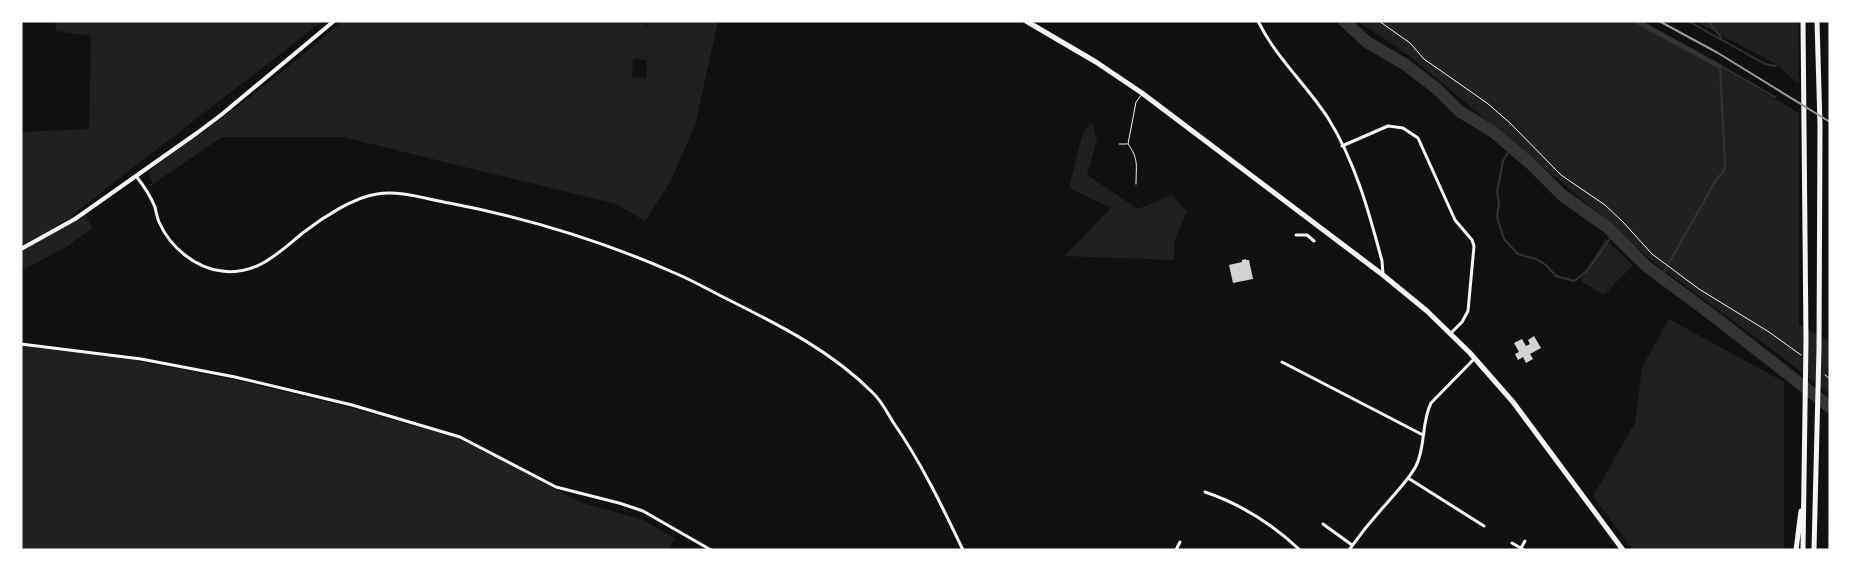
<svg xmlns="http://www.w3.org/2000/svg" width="1851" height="571" font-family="'DejaVu Sans',sans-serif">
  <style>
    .green { fill: #202020; fill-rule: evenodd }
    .water { fill: #333 }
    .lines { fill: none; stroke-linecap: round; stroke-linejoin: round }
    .stream { stroke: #333; stroke-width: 2 }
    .river { stroke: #333; stroke-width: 12 }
    .building { fill: #d3d3d3 }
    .path { stroke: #f5f5f5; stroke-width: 1 }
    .service { stroke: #f5f5f5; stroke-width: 1 }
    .minor { stroke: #f5f5f5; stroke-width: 3 }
    .tertiary { stroke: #f5f5f5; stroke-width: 4 }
    .trunk { stroke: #f5f5f5; stroke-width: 5 }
    .rail { stroke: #9a9a9a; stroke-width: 2 }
  </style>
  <rect width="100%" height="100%" fill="#111"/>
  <path class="green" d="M55 21H323L72 215 78 220 86 215 93 228 66 247 21 271V132L89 129 91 36 56 31Z
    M342 21H644L646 28 648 29 645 21H718L695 126 670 182 645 221 616 204 343 137H222L153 184 150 176V170C216 123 282 75 342 21ZM633 59 647 60 646 78 632 77Z
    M1357 21H1636L1721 67 1799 113V325L1830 341V394L1779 355 1653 262 1564 184 1408 55Z
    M1695 21H1798L1799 84 1774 63Z
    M1827 21H1830V102H1829Z
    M1092 123 1097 140 1087 175 1138 209 1172 195 1187 211 1174 242V260L1064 256 1111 208 1069 188 1083 132Z
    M1605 239 1633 265 1604 295 1581 281Z
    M1669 319 1784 382V550H1633L1593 496 1635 423 1642 367Z
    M21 345 86 351 240 381 351 408 460 439 582 503 641 519 675 538 668 550H21Z
    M1830 482V550H1827Z"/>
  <path class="water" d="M1631 21H1642L1722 65 1718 68Z"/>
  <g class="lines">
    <path class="stream" d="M1688 21 1765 64 1776 66
      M1708 21 1721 37
      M1511 147 1503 161 1497 192 1499 203 1497 217 1504 239 1518 254 1536 259 1546 265 1556 276 1574 281 1586 272 1614 233
      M1661 277 1716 180 1724 171 1725 163 1720 67 1721 66 1775 97"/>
    <path class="river" d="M1344 21 1367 42 1406 65 1437 89 1459 111 1492 131 1532 165 1562 195 1607 227 1646 266 1716 318 1830 407"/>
  </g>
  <path class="building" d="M1246 259V260H1249L1253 279 1233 283 1229 265 1242 262V260Z
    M1534 336 1541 348 1530 354 1533 359 1526 363 1523 357 1518 360 1515 354 1519 352 1514 343 1522 339 1526 346 1530 344 1528 340Z"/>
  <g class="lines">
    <path class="path" d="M1379 21 1410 43 1424 59 1487 103 1510 123 1561 175 1605 205 1623 222 1652 254 1699 289 1769 332 1801 355
      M1825 375 1830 379"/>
    <path class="service" d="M1119 144H1127
      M1136 184C1136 166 1139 159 1128 144L1136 102 1142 94"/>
    <path class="minor" d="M1258 21C1276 58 1306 84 1328 118 1355 161 1369 212 1382 261L1383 274
      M1342 146 1388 126 1403 128 1418 138 1455 220 1472 240 1474 246 1468 311 1462 322 1451 333
      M136 176C144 186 150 195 155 207 156 212 157 217 159 222 170 247 195 268 222 271 257 276 279 252 304 232 322 218 354 197 377 194 400 190 426 199 449 203 528 218 603 241 677 274 696 282 714 293 733 302 783 327 832 352 872 392 881 400 887 412 893 422 921 462 942 506 963 550
      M1296 235H1307L1314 241
      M21 344 141 359 235 377 352 405 460 437 556 487 619 503 643 511 711 550
      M1282 362 1423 435
      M1408 478 1484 526
      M1205 492C1241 504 1272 524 1300 550
      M1323 524 1352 545
      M1512 543 1524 550
      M1521 548 1525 541
      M1176 550 1180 542
      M1349 550C1361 533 1374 517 1388 502 1398 490 1409 479 1416 466 1426 446 1421 423 1431 403L1475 358"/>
    <path class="tertiary" d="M21 249 75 219 197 133 221 115 334 21"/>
    <path class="trunk" d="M1026 21 1096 62 1142 93 1383 275 1427 311 1470 353 1513 402 1623 550
      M1796 550 1801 511
      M1803 550 1806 340 1803 21
      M1814 550 1819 349 1820 125 1817 21"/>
    <path class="rail" d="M1659 21 1718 53 1830 122"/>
  </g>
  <rect width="1851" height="571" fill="none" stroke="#ffffff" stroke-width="45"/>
</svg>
